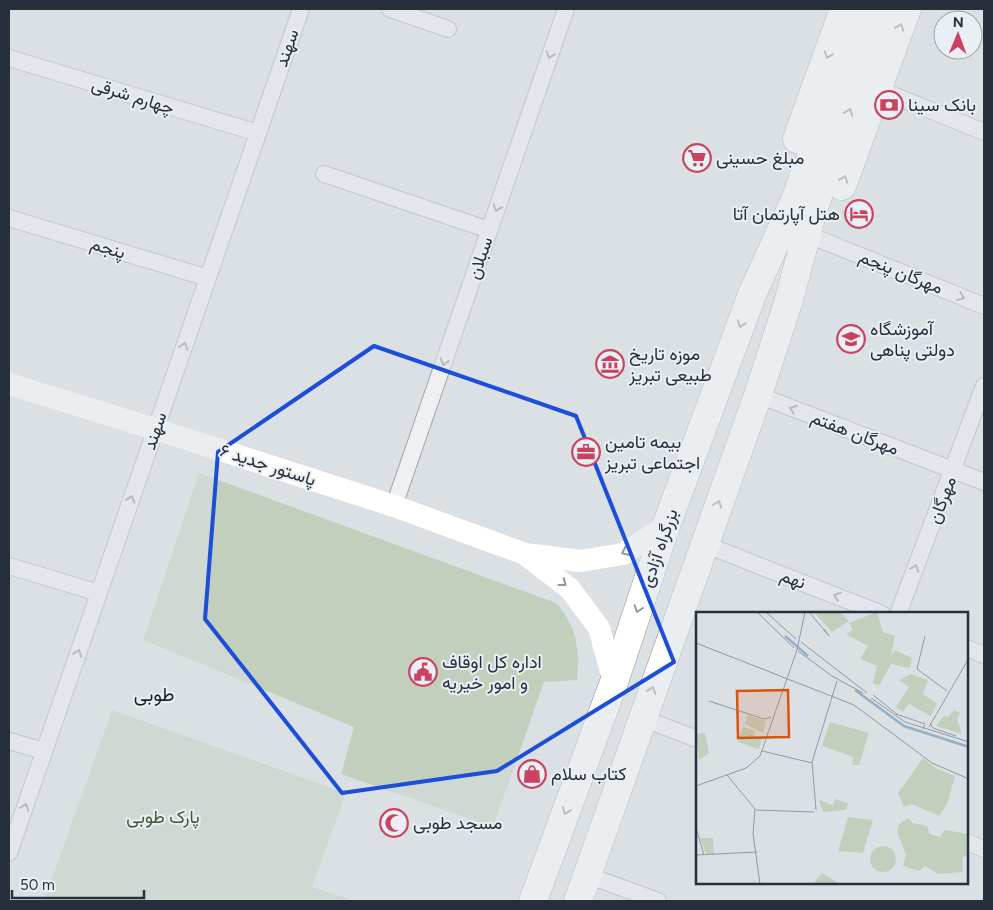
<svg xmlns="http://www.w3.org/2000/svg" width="993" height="910" font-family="Figtree,Vazirmatn,sans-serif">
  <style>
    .green { fill: #c3cfbd }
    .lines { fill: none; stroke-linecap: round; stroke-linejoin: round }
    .street-casing { stroke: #a1a7af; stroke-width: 18 }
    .highway-casing { stroke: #838e9b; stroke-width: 29 }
    .street { stroke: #eef0f4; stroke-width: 16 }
    .secondary { stroke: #fff; stroke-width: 22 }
    .highway { stroke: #fff; stroke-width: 28 }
    .oneway { stroke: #92979d }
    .oneway2 { stroke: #8a9098 }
    .marked { fill: none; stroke: #1d4ed8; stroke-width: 4; stroke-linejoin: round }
    .labels { text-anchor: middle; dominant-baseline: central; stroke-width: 4; stroke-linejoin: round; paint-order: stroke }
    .street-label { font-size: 18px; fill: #262f3b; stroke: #eaeff3 }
    .poi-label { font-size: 18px; fill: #262f3b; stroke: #eaeff3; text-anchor: start }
    .park-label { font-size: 18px; fill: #3d5634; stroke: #eaeff3 }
    .neighbourhood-label { font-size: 19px; fill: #18202b; stroke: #eaeff3 }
    .inset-river { fill: none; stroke: #97b0c5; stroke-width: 2.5 }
    .inset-road { fill: none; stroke: #9399a1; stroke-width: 1 }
    .view { fill: #d55511; fill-opacity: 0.15; stroke: #d55511; stroke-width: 2.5 }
    .inset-edge { fill: none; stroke: #262f3b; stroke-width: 2.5 }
  </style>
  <rect width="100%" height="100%" fill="#dbe0e5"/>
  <path class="green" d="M199 473 556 603C577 627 580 649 577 680L544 682 493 827 341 774 354 727 143 640Z
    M112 710 346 793 312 887 355 901H44Z"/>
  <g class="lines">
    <defs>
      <path id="street" d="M390 9 448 29
        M9 58 258 133
        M878 89 984 132
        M324 174 489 230
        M9 218 208 278
        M819 239 984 306
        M758 395 984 482
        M394 506 566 9
        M704 544 882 614
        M9 566 99 593
        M898 614 984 386
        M967 648 984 655
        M642 718 697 739
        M9 741 44 751
        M967 842 984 849
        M9 853 301 9
        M587 875 658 901"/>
      <path id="highway" d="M797 139 844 9
        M842 186 907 9
        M533 901 614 682 666 526 753 292 795 200 865 9
        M578 901 758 395 788 303 814 207 886 9"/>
    </defs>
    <use href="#street" class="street-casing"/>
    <use href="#highway" class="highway-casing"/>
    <use href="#street" class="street"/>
    <path class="secondary" d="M9 384 155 429 394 506 525 554 581 561 623 554 666 526
      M525 554 570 589 599 628 614 682"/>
    <use href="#highway" class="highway"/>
  </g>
  <defs><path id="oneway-chevron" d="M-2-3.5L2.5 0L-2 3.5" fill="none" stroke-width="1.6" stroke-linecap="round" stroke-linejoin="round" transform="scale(1.25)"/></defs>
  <g class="oneway">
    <use href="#oneway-chevron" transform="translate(900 27) rotate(-70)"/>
    <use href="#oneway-chevron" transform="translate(828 55) rotate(110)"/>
    <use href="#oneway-chevron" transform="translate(849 112) rotate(-70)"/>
    <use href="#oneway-chevron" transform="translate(844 179) rotate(-70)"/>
    <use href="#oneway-chevron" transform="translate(741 324) rotate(110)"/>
    <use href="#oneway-chevron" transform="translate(718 504) rotate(-70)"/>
    <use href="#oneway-chevron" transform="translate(625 552) rotate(155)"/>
    <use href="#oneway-chevron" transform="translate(563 583) rotate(37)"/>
    <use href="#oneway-chevron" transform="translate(638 609) rotate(108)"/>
    <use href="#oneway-chevron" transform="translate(652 690) rotate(-71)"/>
    <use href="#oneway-chevron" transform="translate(566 811) rotate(110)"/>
  </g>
  <g class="oneway2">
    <use href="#oneway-chevron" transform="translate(550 55) rotate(109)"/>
    <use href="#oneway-chevron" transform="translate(497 208) rotate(109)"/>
    <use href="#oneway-chevron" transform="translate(961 297) rotate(22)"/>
    <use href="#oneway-chevron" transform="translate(184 346) rotate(-71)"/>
    <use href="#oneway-chevron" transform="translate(444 362) rotate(109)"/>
    <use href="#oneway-chevron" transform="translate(793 409) rotate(-159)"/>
    <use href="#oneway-chevron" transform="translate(131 499) rotate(-71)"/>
    <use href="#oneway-chevron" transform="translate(915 568) rotate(-69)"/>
    <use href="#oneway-chevron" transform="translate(837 596) rotate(-159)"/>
    <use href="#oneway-chevron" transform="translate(78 653) rotate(-71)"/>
    <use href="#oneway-chevron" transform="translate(25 807) rotate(-71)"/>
  </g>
  <path d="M0 0H993V910H0ZM374 346 576 416 674 662 497 771 342 793 205 619 218 452Z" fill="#dbe0e5" fill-opacity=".55" fill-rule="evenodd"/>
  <path class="marked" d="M374 346 576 416 674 662 497 771 342 793 205 619 218 452Z"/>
  <defs>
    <symbol id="bank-ring" viewBox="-11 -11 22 22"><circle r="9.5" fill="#eaeff3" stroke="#c94260" stroke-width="1.5"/><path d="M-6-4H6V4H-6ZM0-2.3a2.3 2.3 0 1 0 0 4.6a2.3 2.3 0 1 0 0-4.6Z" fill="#c94260"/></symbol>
    <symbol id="supermarket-ring" viewBox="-11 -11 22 22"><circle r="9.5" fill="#eaeff3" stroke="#c94260" stroke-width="1.5"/><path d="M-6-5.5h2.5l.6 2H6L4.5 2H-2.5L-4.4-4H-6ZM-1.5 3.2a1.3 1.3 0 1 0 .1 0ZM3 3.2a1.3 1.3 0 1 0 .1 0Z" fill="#c94260"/></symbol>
    <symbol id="hotel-ring" viewBox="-11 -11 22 22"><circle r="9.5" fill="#eaeff3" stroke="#c94260" stroke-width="1.5"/><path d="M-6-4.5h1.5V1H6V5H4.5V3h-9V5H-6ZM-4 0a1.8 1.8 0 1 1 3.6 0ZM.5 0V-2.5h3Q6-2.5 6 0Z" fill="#c94260"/></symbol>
    <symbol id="school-ring" viewBox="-11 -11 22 22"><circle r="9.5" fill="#eaeff3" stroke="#c94260" stroke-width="1.5"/><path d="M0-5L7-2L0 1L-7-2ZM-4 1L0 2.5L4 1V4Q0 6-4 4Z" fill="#c94260"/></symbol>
    <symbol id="museum-ring" viewBox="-11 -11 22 22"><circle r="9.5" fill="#eaeff3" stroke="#c94260" stroke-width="1.5"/><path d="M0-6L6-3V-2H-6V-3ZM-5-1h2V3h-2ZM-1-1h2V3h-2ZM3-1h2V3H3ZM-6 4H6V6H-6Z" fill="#c94260"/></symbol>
    <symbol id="office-ring" viewBox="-11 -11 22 22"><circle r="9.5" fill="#eaeff3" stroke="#c94260" stroke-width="1.5"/><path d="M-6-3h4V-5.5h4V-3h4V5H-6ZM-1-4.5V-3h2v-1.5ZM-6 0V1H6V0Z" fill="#c94260"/></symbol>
    <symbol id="civic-ring" viewBox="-11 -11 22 22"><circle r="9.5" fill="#eaeff3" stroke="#c94260" stroke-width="1.5"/><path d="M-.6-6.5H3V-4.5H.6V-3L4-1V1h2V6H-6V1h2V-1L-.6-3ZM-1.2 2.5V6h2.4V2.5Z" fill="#c94260"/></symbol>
    <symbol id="shop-ring" viewBox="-11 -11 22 22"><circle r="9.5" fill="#eaeff3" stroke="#c94260" stroke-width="1.5"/><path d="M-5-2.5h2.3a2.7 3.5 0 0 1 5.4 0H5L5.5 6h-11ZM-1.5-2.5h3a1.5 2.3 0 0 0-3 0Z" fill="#c94260"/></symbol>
    <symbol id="mosque-ring" viewBox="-11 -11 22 22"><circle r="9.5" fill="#eaeff3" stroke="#c94260" stroke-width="1.5"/><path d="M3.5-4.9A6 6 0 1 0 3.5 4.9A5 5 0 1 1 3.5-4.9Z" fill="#c94260"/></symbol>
  </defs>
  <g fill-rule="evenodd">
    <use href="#bank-ring" x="873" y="89" width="32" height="32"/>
    <use href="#supermarket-ring" x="681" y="142" width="32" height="32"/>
    <use href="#hotel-ring" x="843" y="198" width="32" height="32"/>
    <use href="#school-ring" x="835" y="323" width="32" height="32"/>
    <use href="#museum-ring" x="594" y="348" width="32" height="32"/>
    <use href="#office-ring" x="570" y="436" width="32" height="32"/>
    <use href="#civic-ring" x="407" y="656" width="32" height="32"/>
    <use href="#shop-ring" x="516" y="758" width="32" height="32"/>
    <use href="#mosque-ring" x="378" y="807" width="32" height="32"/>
  </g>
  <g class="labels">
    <g class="street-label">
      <text transform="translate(287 48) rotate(-71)">سهند</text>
      <text transform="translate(133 96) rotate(17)">چهارم شرقی</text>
      <text transform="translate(108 248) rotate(17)">پنجم</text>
      <text transform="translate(480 258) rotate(-71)">سبلان</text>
      <text transform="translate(901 272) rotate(22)">مهرگان پنجم</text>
      <text transform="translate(155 431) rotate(-71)">سهند</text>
      <text transform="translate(855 433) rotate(21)">مهرگان هفتم</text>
      <text transform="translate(268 465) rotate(18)">پاستور جدید ۶</text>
      <text transform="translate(942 500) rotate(-69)">مهرگان</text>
      <text transform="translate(659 548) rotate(-71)">بزرگراه آزادی</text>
      <text transform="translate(793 579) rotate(21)">نهم</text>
    </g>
    <g class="poi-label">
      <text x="908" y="105">بانک سینا</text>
      <text x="716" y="158">مبلغ حسینی</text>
      <text x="840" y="214" text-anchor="end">هتل آپارتمان آتا</text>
      <text x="870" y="329">آموزشگاه<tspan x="870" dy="21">دولتی پناهی</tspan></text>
      <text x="629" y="354">موزه تاریخ<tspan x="629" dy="21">طبیعی تبریز</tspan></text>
      <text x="605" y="442">بیمه تامین<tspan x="605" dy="21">اجتماعی تبریز</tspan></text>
      <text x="442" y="662">اداره کل اوقاف<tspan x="442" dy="21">و امور خیریه</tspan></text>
      <text x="551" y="774">کتاب سلام</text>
      <text x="413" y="823">مسجد طوبی</text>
    </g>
    <g class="park-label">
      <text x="163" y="817">پارک طوبی</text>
    </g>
    <g class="neighbourhood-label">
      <text x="154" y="694">طوبی</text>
    </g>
  </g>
  <g transform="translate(696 612)">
    <rect width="272" height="272" fill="#dbe0e5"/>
    <path d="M118 0H144L153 9 136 20ZM181 0 187 20 199 24 195 44 199 38 216 46 214 56 195 52 183 74 177 71 181 54 164 47 172 34 150 22 157 18 153 11ZM215 62 232 68 227 82 241 92 235 104 213 92 207 100 200 95 213 75 203 68ZM258 98 264 101 261 108 266 122 240 114 248 104 252 105ZM51 103 70 109 67 121 49 112ZM134 110 173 121 163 153H156L158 145 126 134ZM47 115 59 119 58 124 66 127 63 137 42 130ZM9 121 13 141 3 148 0 122ZM227 146 240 156 259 164 251 192 243 204 216 192 208 195 202 181ZM139 187 152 191 150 198 127 200 123 188 137 193ZM152 205 177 208 167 241 142 239ZM212 206 217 211 231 214 234 222 244 225 249 218 272 222V242L266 246 267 260 242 262 229 254 223 259 207 254 210 243 201 219 203 212ZM4 226H17L18 242H10ZM174 247a13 13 0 1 1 26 0a13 13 0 1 1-26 0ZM126 261 136 267 143 272H117Z" fill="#c3cfbd"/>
    <path class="inset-river" d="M89 24 112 44M159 78 208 114 273 135"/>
    <path class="inset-road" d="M61 0 98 36M70 0 100 27M113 0 133 24 128 17M105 30 171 81M0 31 158 93 236 151 273 167M102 39 136 64 167 81M221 57 251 79M221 57 229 24M177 83 202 103M175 86 209 110 273 130M13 89 68 107 75 105M200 102 229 112 227 117M234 111 237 116 260 124M233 115 273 46M66 139 116 151M31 163 59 197M0 174 50 156 64 144 101 38 109 0M59 197 57 222 64 272M60 198 118 200M120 198 116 150 141 69M0 216 8 243M0 243 61 240"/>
    <path class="view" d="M92 78 93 125 42 126 41 79Z"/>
    <rect width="272" height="272" class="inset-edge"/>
  </g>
  <rect width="993" height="910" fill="none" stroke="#262f3b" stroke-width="20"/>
  <g transform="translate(958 35) rotate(1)"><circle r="24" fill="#eaeff3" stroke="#9ca2a9"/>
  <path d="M0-4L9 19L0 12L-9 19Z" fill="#c94260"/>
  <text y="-8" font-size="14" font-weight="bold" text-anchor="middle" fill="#262f3b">N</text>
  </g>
  <path d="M12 890v8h132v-8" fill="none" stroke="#262f3b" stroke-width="2.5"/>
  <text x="20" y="890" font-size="15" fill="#262f3b" stroke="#eaeff3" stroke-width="4" paint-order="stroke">50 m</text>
</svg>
